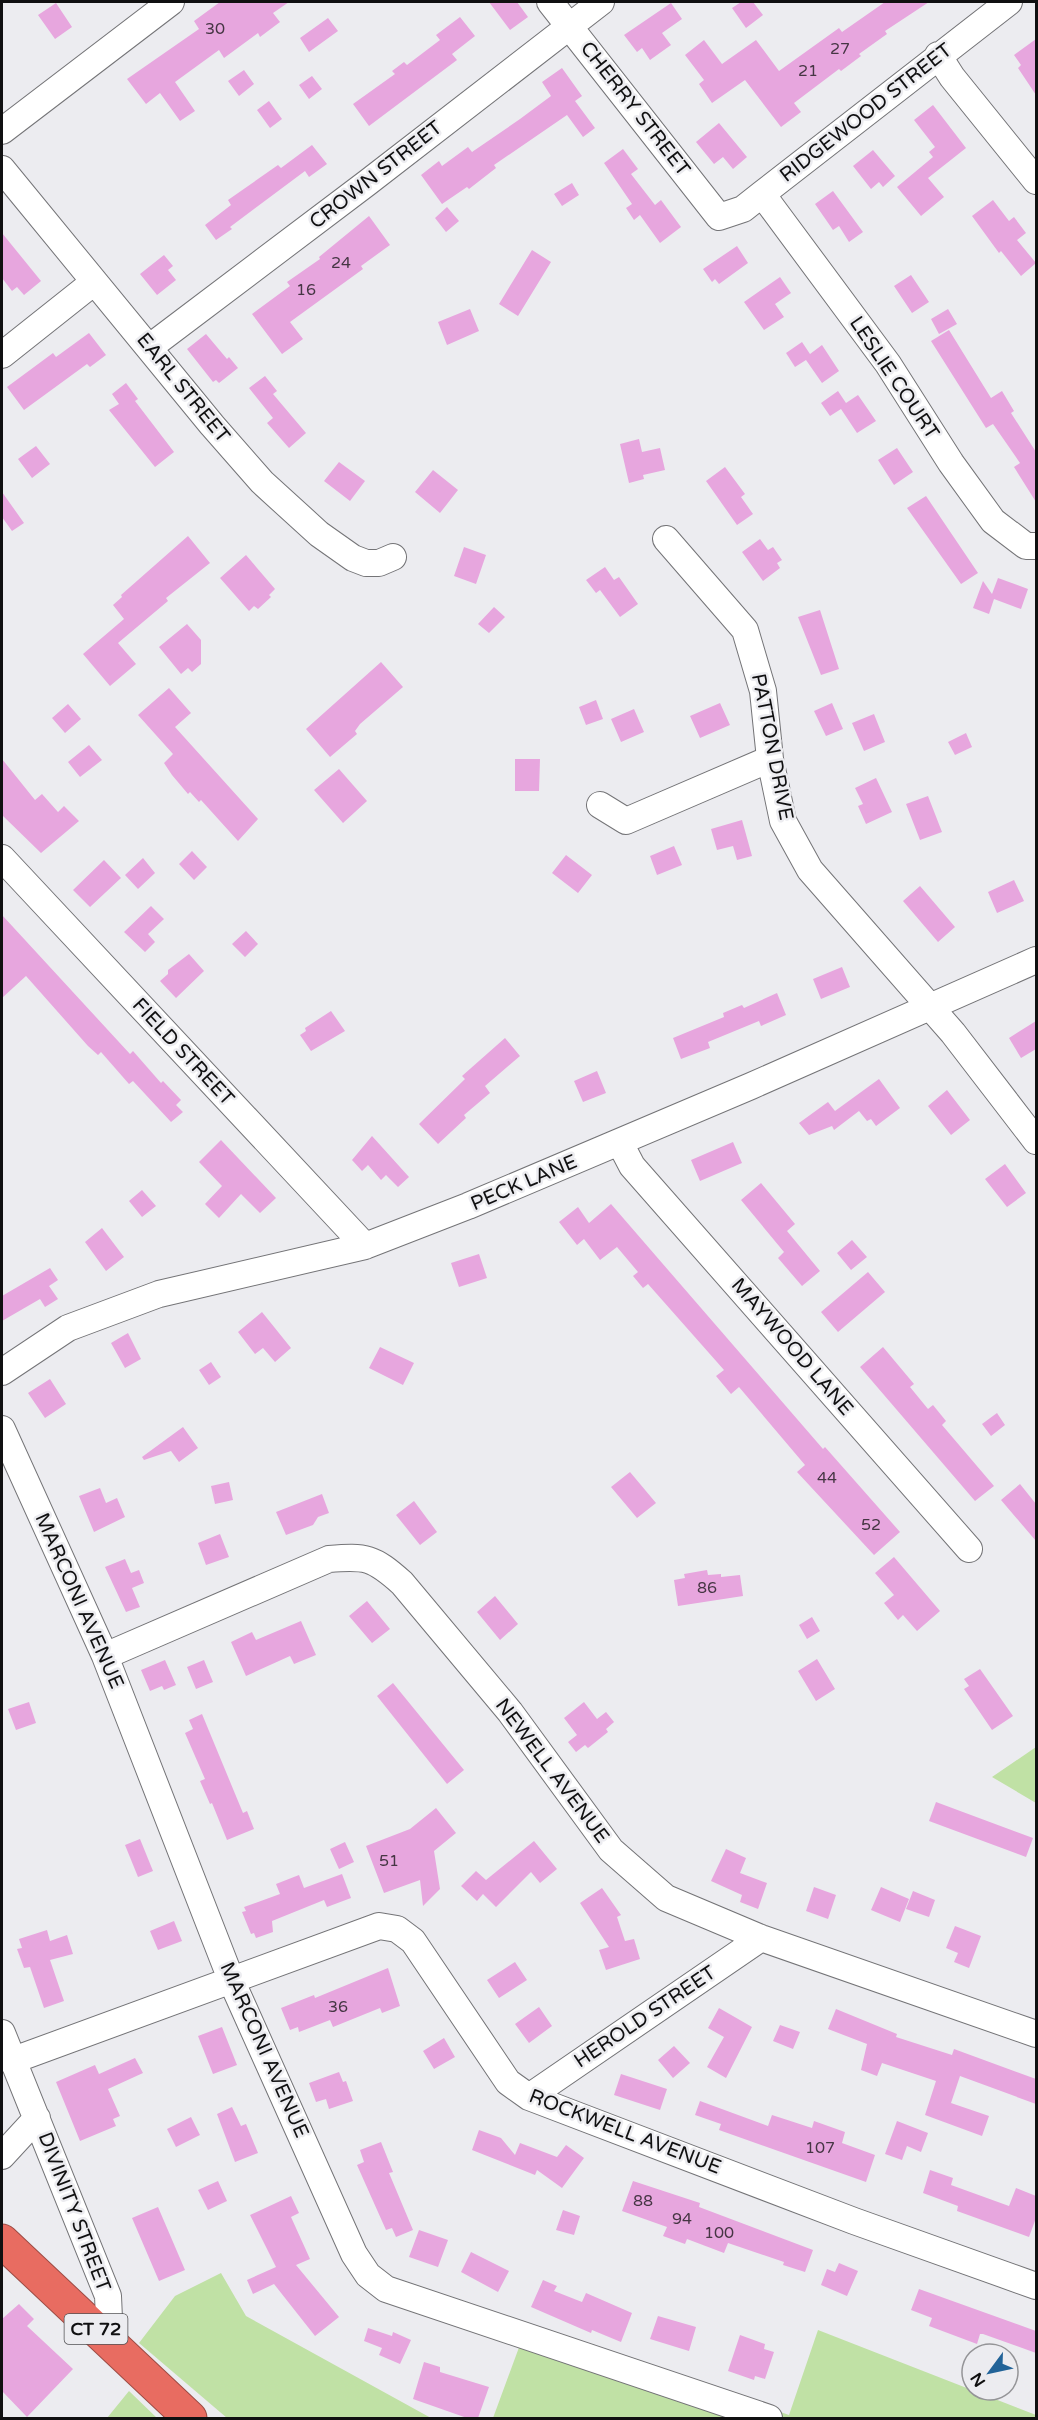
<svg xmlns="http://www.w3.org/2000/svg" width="1038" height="2420" font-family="'Varela Round',sans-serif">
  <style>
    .green { fill: #c0e1a5 }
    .building { fill: #e7a6de }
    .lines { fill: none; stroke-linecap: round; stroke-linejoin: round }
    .minor-casing { stroke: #747477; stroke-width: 28 }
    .highway-casing { stroke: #9c4c45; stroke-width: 35 }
    .minor { stroke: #fff; stroke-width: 26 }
    .highway { stroke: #e86c61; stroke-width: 33 }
    .labels { text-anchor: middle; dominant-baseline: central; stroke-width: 5; stroke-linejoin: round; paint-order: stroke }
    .number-label { font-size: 16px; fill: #463644 }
    .shield { fill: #ececf0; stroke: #525254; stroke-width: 1.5 }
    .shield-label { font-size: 18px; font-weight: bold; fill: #101011 }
    .street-label { font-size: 20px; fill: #101011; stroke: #ececf0 }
  </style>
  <rect width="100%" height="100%" fill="#ececf0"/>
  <path class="green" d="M1036 1747V1803L992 1777Z
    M221 2273 246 2316 431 2418H227L139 2343 175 2296Z
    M528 2323 789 2415 818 2330 1036 2415V2418H493Z
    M129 2391 157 2418H107Z"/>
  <path class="building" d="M220 2H289L273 13 280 22 260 37 258 33 224 58 219 50 175 82 195 111 180 121 160 93 146 104 127 79 199 29 194 21Z
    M489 2H517L528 17 510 30Z
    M741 2H753L763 15 746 28 732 8Z
    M885 2H929L885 31 887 34 859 54 861 56 841 71 839 69 794 103 801 112 781 127 745 80 712 103 699 84 704 80 685 55 704 40 722 64 756 40 779 71 839 28 842 32Z
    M56 3 72 27 55 39 38 15Z
    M671 3 682 19 662 33 671 45 650 60 642 48 637 52 624 35Z
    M460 17 475 36 452 54 457 60 369 126 353 104 395 74 392 71 404 62 407 65 440 40 436 35Z
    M328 18 338 31 309 52 300 38Z
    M1036 39V95L1018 68 1021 65 1014 55Z
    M562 68 582 96 575 101 595 128 583 137 567 115 494 165 496 168 469 189 467 187 442 204 421 175 439 161 442 166 468 147 472 152 520 119 551 96 542 82Z
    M244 70 254 84 239 96 228 81Z
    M312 76 322 89 309 99 299 85Z
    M269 101 282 119 270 128 257 110Z
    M933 105 966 148 928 178 944 197 921 216 897 187 933 157 929 152 935 147 914 120Z
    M719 123 747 157 733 169 723 157 714 164 696 142Z
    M312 145 327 164 309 177 305 171 230 227 232 229 216 240 205 225 231 205 228 200 278 165 281 168Z
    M623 149 638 169 631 174 655 205 661 200 681 227 660 243 640 215 634 220 626 208 632 204 604 163Z
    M873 150 895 176 883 187 879 182 871 189 853 166Z
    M572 183 579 195 562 206 554 194Z
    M833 191 863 232 849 242 839 226 833 230 815 204Z
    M993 200 1009 221 1014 217 1026 233 1017 240 1036 263 1021 276 1001 251 999 253 972 216Z
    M447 207 459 221 446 232 435 218Z
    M369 216 390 245 361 266 363 269 290 322 303 339 282 354 252 314 290 286 287 282 320 259 319 257Z
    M2 233 41 281 24 295 17 287 12 291 2 278Z
    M737 246 748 263 719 284 715 279 712 282 703 269Z
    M532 250 551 262 518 316 499 304Z
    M164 255 173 266 168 270 176 280 157 295 140 274Z
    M911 275 929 302 912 313 894 286Z
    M780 277 791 293 775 304 784 317 764 330 744 302Z
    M470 309 479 331 447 345 438 322Z
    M948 309 957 324 939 334 931 319Z
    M949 330 991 398 1002 391 1014 411 1011 413 1036 452V502L1014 467 1020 463 993 424 986 428 931 341Z
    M89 333 106 355 90 367 87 364 24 410 7 387 53 353 56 357Z
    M206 334 227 359 229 357 238 368 219 383 216 380 213 382 187 349Z
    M802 342 810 354 822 345 839 371 822 383 806 360 795 367 786 353Z
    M265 376 277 391 273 394 306 433 289 448 267 423 273 418 249 388Z
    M126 383 138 399 135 401 174 452 155 467 109 410 119 404 112 394Z
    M838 391 846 403 858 395 876 421 857 433 841 409 830 416 821 403Z
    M639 439 642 452 660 448 665 470 643 475 644 479 629 483 620 444Z
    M36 446 50 464 32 478 18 459Z
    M897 448 913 472 894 485 878 460Z
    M339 462 365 481 350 501 324 481Z
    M725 467 745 494 741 497 753 514 737 525 706 481Z
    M433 470 458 490 440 513 415 492Z
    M2 492 24 523 12 531 2 517Z
    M926 496 978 573 961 584 907 508Z
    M188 536 210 563 166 598 168 601 118 643 136 664 110 686 83 654 124 619 113 605 122 597 121 595Z
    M760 539 768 550 773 547 782 560 777 563 780 568 763 581 742 552Z
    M464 547 486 555 476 584 454 576Z
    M246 555 275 589 269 595 271 597 258 609 254 606 249 611 220 578Z
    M605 567 614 580 619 577 638 604 620 617 600 590 596 593 586 580Z
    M998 578 1028 589 1021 609 994 599 989 614 973 608 983 581 992 594Z
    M494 607 505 617 489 633 478 624Z
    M820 610 839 669 821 675 798 617Z
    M187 624 201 640V664L192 672 188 668 181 674 159 647Z
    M381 662 403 687 360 724 355 731 357 734 330 757 306 729Z
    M169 688 191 713 175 727 258 819 238 841 201 800 199 802 190 792 188 794 172 775 164 763 173 754 138 715Z
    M596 700 603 719 586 725 579 707Z
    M720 703 730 725 700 738 690 716Z
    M832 703 843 729 826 736 814 711Z
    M68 704 81 719 65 733 52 718Z
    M634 709 644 732 621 742 611 719Z
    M874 714 885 742 864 751 852 723Z
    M966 733 972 747 955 755 948 742Z
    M89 745 102 760 80 777 68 762Z
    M2 759 35 800 42 794 58 812 64 806 79 821 41 853 2 815Z
    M515 759H540L539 791H515Z
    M339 769 367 801 343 823 314 790Z
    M876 778 892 812 866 824 858 806 863 804 855 788Z
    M928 796 942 832 920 840 906 804Z
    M742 820 752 856 737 860 733 846 717 850 711 829Z
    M674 846 682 865 657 875 650 856Z
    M192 851 207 867 194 880 179 864Z
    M566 855 592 875 578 893 552 873Z
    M143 858 155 873 138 889 125 875Z
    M104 860 121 878 90 907 73 890Z
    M1014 880 1024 901 997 913 988 892Z
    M920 886 955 927 938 942 903 901Z
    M151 906 164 919 148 934 155 942 145 952 124 932Z
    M2 915 130 1054 133 1051 161 1083 163 1081 181 1100 176 1105 183 1112 171 1122 133 1081 129 1084 101 1052 98 1055 88 1046 26 976 2 998Z
    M246 931 258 944 245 957 232 944Z
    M189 954 204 971 176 998 160 981 168 974V970Z
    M842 967 850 987 821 999 813 979Z
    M777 993 786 1015 761 1026 759 1021 708 1042 710 1048 681 1059 673 1038 724 1017 723 1013 742 1005 744 1008Z
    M331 1011 345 1031 311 1051 300 1035 306 1031 305 1028Z
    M1036 1021V1049L1021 1058 1009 1038Z
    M505 1038 520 1056 485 1086 490 1093 464 1115 466 1118 438 1144 419 1124 465 1079 462 1076Z
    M597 1071 606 1093 583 1102 574 1081Z
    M879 1079 900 1108 876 1126 871 1119 867 1121 859 1111 834 1130 832 1126 809 1135 799 1123 828 1102 835 1111Z
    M947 1090 970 1120 951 1135 928 1106Z
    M372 1136 409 1177 398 1187 386 1175 381 1180 368 1165 362 1171 352 1160Z
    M221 1140 276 1198 260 1213 241 1194 219 1218 205 1204 222 1186 199 1162Z
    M733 1142 742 1163 700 1181 691 1160Z
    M1005 1164 1026 1193 1007 1207 985 1179Z
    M761 1183 795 1224 787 1231 820 1271 802 1286 778 1258 784 1252 741 1200Z
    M142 1190 156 1206 142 1217 129 1201Z
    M611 1204 823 1449 825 1447 900 1532 874 1555 797 1472 805 1465 739 1387 731 1394 716 1376 724 1370 648 1284 643 1288 633 1276 638 1272 617 1247 600 1260 584 1239 577 1245 559 1222 578 1207 589 1223Z
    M102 1228 124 1257 106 1271 85 1242Z
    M852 1240 867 1257 851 1270 837 1253Z
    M479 1254 487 1278 459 1287 451 1263Z
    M50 1268 58 1280 49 1286 58 1299 45 1307 40 1299 2 1321V1296Z
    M868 1272 885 1292 838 1332 821 1312Z
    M262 1312 291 1348 275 1362 263 1348 255 1354 238 1332Z
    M128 1333 141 1359 125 1368 111 1343Z
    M380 1347 414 1363 403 1385 369 1368Z
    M883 1347 914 1384 910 1387 928 1409 933 1405 946 1421 942 1425 994 1486 975 1501 860 1367Z
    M211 1362 221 1377 209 1385 199 1370Z
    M50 1379 66 1404 45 1418 28 1393Z
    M997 1413 1005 1425 991 1436 982 1424Z
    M183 1427 198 1448 179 1462 171 1451 144 1460 142 1457Z
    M630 1472 656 1503 637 1518 611 1487Z
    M229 1482 233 1500 215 1504 211 1486Z
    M1020 1484 1036 1504V1541L1001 1500Z
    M100 1488 106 1503 117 1498 125 1517 94 1532 79 1496Z
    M322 1494 329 1513 318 1517 313 1525 286 1535 276 1512Z
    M414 1501 437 1532 420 1545 396 1515Z
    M220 1534 229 1557 206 1565 198 1543Z
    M894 1557 940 1611 917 1631 903 1615 898 1620 884 1603 894 1595 875 1573Z
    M125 1559 131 1573 139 1570 144 1583 132 1588 140 1607 126 1612 105 1567Z
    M707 1570 708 1575 721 1574V1577L740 1575 743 1596 678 1606 674 1580 685 1578 684 1574Z
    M495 1596 518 1624 500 1640 477 1612Z
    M367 1601 390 1629 372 1643 349 1616Z
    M812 1617 820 1631 807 1639 799 1625Z
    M301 1621 316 1655 294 1664 290 1656 246 1676 231 1642 252 1632 256 1640Z
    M817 1659 835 1689 816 1701 798 1671Z
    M165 1660 176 1685 164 1690 162 1686 150 1691 141 1670Z
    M204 1660 213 1682 196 1689 187 1667Z
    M980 1669 1013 1716 992 1730 964 1689 969 1686 964 1679Z
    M393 1683 464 1770 447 1784 377 1696Z
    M29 1702 36 1723 16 1730 8 1709Z
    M584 1702 597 1719 606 1712 614 1722 606 1729 608 1732 588 1748 585 1745 576 1752 568 1742 577 1735 564 1718Z
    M202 1714 243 1813 247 1811 254 1829 227 1840 212 1803 210 1804 200 1781 205 1779 185 1733 193 1729 189 1720Z
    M936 1802 1033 1838 1026 1857 929 1821Z
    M436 1808 456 1833 434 1851 440 1889 423 1906 420 1880 384 1893 366 1846 410 1829Z
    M140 1839 153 1871 138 1877 125 1845Z
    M534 1841 557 1869 540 1883 531 1872 496 1907 483 1894 477 1901 461 1886 476 1871 486 1880Z
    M345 1842 354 1862 339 1869 330 1849Z
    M726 1849 746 1858 740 1873 767 1883 758 1909 740 1902 742 1895 711 1881Z
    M342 1874 351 1898 327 1907 324 1900 272 1921 273 1932 256 1938 254 1933 251 1934 242 1912 246 1911 244 1907 280 1894 276 1884 299 1875 304 1888Z
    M814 1887 836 1895 828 1919 806 1911Z
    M881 1887 909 1899 900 1922 871 1910Z
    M602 1888 621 1915 617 1917 625 1941 634 1939 640 1959 606 1970 599 1950 609 1947 580 1903Z
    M913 1891 935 1900 929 1917 906 1909Z
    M174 1921 182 1941 158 1950 150 1931Z
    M955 1926 981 1936 969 1968 954 1962 958 1953 946 1948Z
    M47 1930 50 1941 67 1935 73 1954 50 1960 64 2001 44 2008 30 1967 24 1968 17 1949 22 1948 19 1939Z
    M515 1962 527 1980 499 1998 487 1980Z
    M388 1968 400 2006 382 2013 380 2008 333 2027 330 2020 299 2032 298 2027 290 2030 281 2008 314 1995 315 1998Z
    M539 2007 552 2026 529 2043 515 2024Z
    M719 2008 752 2027 726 2078 707 2067 724 2037 708 2028Z
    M836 2009 897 2034 896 2037 952 2055 954 2049 1036 2079V2104L960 2076 951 2103 989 2116 982 2136 925 2115 936 2081 882 2063 877 2076 861 2070 867 2044 828 2029Z
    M780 2025 800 2032 793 2049 773 2041Z
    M222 2027 237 2065 213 2074 198 2036Z
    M444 2038 455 2057 434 2069 423 2051Z
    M674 2046 690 2063 673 2078 658 2060Z
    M135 2058 143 2073 108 2089 120 2116 113 2119 116 2126 80 2141 56 2082 95 2065 99 2074Z
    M339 2072 343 2082 346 2081 353 2101 329 2109 326 2099 316 2102 309 2083Z
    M621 2074 667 2089 660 2110 614 2095Z
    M700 2101 768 2126 772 2115 812 2128 814 2121 845 2132 842 2143 875 2155 866 2182 719 2130 721 2124 695 2115Z
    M232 2107 241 2126 246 2124 258 2153 235 2162 217 2114Z
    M191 2117 200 2135 176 2147 167 2129Z
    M897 2121 928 2133 921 2152 907 2146 902 2160 885 2154Z
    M479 2130 501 2138 515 2155 520 2143 557 2157 566 2145 584 2158 562 2188 537 2170 535 2175 472 2150Z
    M381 2142 393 2172 389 2173 413 2230 396 2237 392 2228 386 2230 357 2165 364 2162 360 2150Z
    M930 2170 953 2178 951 2185 1009 2206 1016 2188 1036 2196V2218L1029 2237 957 2211 958 2206 923 2193Z
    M218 2181 227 2201 208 2210 198 2190Z
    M633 2181 700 2203 699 2207 813 2250 805 2272 783 2265 784 2262 728 2243 724 2253 687 2239 685 2244 663 2236 667 2227 622 2211Z
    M291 2196 299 2213 291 2217 310 2259 296 2265 339 2317 315 2336 274 2284 253 2294 247 2280 276 2267 250 2215Z
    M158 2207 185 2270 159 2281 132 2218Z
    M563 2210 580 2216 574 2235 556 2230Z
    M419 2230 448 2240 438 2267 409 2257Z
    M471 2252 509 2271 498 2292 461 2272Z
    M839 2263 858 2271 847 2296 821 2285 827 2269 835 2272Z
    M543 2280 557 2286 554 2291 582 2302 586 2293 632 2313 621 2342 592 2330 591 2333 531 2307Z
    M919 2289 1036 2331V2353L983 2334H980L977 2344 929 2326 932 2318 911 2310Z
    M19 2304 34 2319 27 2326 73 2369 27 2417 2 2391V2319Z
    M658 2316 696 2327 689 2351 650 2339Z
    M368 2328 392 2336 393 2332 411 2340 400 2364 379 2355 382 2348 364 2341Z
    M740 2335 765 2344 764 2349 774 2352 765 2379 755 2376 754 2380 728 2371Z
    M424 2362 440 2367V2372L489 2387 478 2418H467L413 2399Z"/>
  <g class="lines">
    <defs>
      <path id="minor" d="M550 2 719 217 743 209 762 194 1009 2
        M938 55 952 77 1036 181
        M2 131 171 2
        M2 169 212 425 262 482 319 534 353 558 366 563H379L393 557
        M762 194 888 364 951 463 993 521 1026 546H1036
        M150 347 367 183 601 2
        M2 355 94 282
        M666 539 745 630 763 691 770 759 783 821 810 870 953 1033 1036 1141
        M600 805 626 821 770 759
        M2 858 365 1246
        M620 1143 632 1166 969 1549
        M2 1372 68 1328 159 1294 365 1246 468 1206 751 1086 1036 960
        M2 1429 105 1656 232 1982 354 2254 368 2275 386 2289 769 2418
        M105 1656 329 1559C366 1556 373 1557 402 1583L510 1712 611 1850 666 1898 761 1938 1036 2034
        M2 2033 108 2296 110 2341
        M11 2061 379 1926 397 1929 413 1941 508 2082 529 2097 854 2221 1036 2286
        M529 2097 761 1938
        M2 2156 37 2118"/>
      <path id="highway" d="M2 2241 190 2418"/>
    </defs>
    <use href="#minor" class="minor-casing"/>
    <use href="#highway" class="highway-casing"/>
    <use href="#minor" class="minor"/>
    <use href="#highway" class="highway"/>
  </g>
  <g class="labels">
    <g class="number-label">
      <text x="215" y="29">30</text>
      <text x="840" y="49">27</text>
      <text x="808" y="71">21</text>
      <text x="341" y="263">24</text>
      <text x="306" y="290">16</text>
      <text x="827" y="1478">44</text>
      <text x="871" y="1525">52</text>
      <text x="707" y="1588">86</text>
      <text x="389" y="1861">51</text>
      <text x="338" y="2007">36</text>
      <text x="820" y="2148">107</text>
      <text x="643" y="2201">88</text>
      <text x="682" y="2219">94</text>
      <text x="719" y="2233">100</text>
    </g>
    <rect class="shield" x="64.5" y="2314" width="63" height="30" rx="4.5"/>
    <g class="shield-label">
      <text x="96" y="2329">CT 72</text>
    </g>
    <g class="street-label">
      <text transform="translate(635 109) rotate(52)">CHERRY STREET</text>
      <text transform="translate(866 113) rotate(-38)">RIDGEWOOD STREET</text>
      <text transform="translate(376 175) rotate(-38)">CROWN STREET</text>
      <text transform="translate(894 378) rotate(56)">LESLIE COURT</text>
      <text transform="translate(183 388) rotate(51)">EARL STREET</text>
      <text transform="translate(772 747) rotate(79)">PATTON DRIVE</text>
      <text transform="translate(183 1052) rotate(47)">FIELD STREET</text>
      <text transform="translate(524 1183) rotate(-23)">PECK LANE</text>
      <text transform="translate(792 1347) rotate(49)">MAYWOOD LANE</text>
      <text transform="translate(79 1601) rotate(66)">MARCONI AVENUE</text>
      <text transform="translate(552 1771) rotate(53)">NEWELL AVENUE</text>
      <text transform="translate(645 2017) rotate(-34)">HEROLD STREET</text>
      <text transform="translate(264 2050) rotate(66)">MARCONI AVENUE</text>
      <text transform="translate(625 2132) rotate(21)">ROCKWELL AVENUE</text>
      <text transform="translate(74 2212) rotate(69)">DIVINITY STREET</text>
    </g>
  </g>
  <rect width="1038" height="2420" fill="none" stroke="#101011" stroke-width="6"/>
  <g transform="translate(990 2372) rotate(237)"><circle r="28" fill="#ececf0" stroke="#949497" stroke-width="1.5"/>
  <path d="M0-4.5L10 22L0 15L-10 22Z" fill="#226398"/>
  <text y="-9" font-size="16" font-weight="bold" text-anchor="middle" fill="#101011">N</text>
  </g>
</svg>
